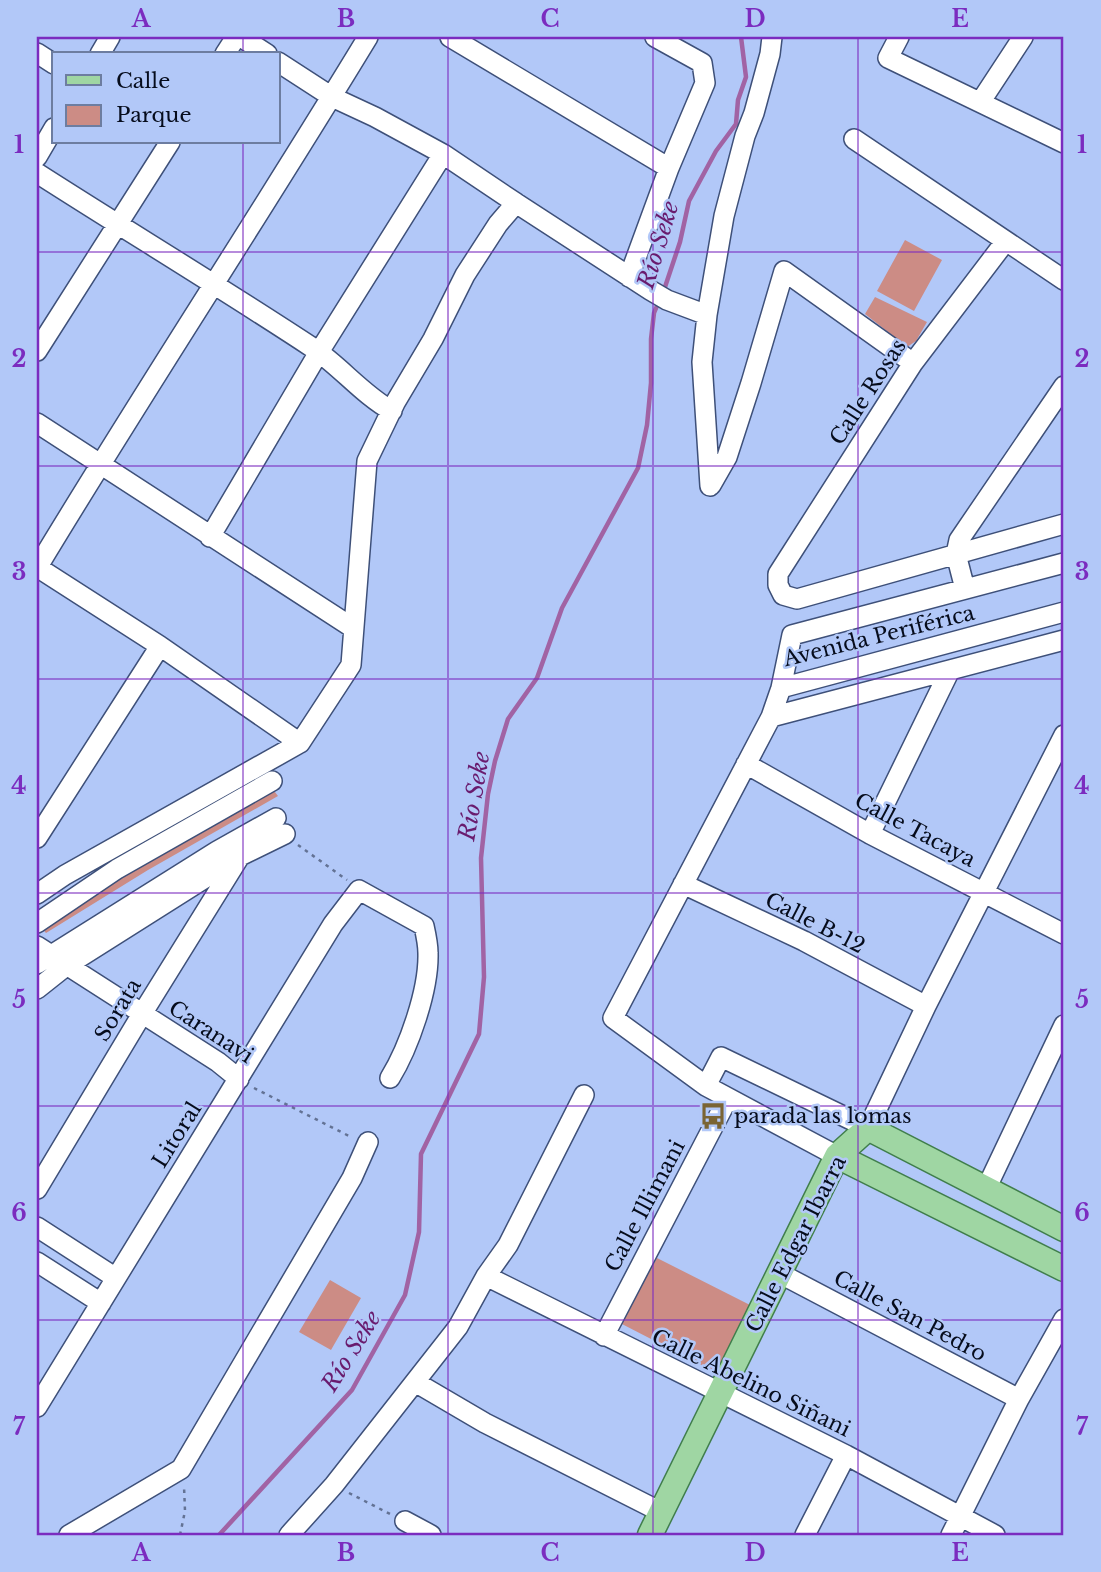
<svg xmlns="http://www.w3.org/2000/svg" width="1101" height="1572" font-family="'Libre Baskerville',serif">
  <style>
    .green { fill: #cc8c85 }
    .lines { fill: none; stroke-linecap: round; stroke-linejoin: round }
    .stream { stroke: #a163a4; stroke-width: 4.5 }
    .minor-casing { stroke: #3e5079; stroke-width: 22 }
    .major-casing { stroke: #407e4c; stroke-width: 27 }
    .path { stroke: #637294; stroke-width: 2.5; stroke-dasharray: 3.5 5; stroke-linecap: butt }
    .minor { stroke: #fff; stroke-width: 19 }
    .major { stroke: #9fd6a3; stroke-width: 24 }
    .grid { fill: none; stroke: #7b2cbf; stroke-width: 2; stroke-opacity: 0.55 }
    .labels { text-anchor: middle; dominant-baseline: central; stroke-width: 5; stroke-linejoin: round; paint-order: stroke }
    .street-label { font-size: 21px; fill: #060c1c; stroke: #b2c8f8 }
    .poi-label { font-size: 21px; fill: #060c1c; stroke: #b2c8f8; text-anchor: start }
    .water-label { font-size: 23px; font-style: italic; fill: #691b6e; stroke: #b2c8f8 }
    .neatline { fill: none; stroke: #7b2cbf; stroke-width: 2.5 }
    .grid-label { font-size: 23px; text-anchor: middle; font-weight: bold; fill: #7b2cbf }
  </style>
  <rect width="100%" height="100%" fill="#b2c8f8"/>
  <path class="green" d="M905 240 942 260 914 311 877 291Z
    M875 297 927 322 916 341 907 347 865 314Z
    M271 787 278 796 148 870 46 933 37 923Z
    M657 1258 752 1306 717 1373 620 1323Z
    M330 1280 361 1298 331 1350 299 1332Z"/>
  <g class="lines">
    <path class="stream" d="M663 293 680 242 689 201 716 151 736 124 738 100 746 77 741 37
      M219 1535 352 1390 405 1295 419 1232 421 1154 479 1034 484 977 481 858 488 794 495 761 508 719 537 678 562 608 638 468 647 425 651 383V339L654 313 659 301"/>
    <defs>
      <path id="minor" d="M241 37 267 54
        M450 37 669 168
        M899 37 888 58 1064 143
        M37 53 54 64
        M100 54 110 37
        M225 54 236 37
        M278 62 332 97 375 117 443 154 516 203
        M981 101 1023 37
        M854 139 1064 280
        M37 157 54 128
        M37 173C129 232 222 288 313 348 341 367 363 395 392 411
        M1005 242 913 363 778 574V585L783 595 797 599 1064 524
        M629 277 669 168 705 83 702 63 655 37
        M37 351 170 142
        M37 423 353 628
        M711 485 727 457 751 383 784 271 913 363
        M710 486 702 362 707 315 724 216 745 136 754 113 770 54 772 37
        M210 537 319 352 443 154
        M37 567 160 646 300 743
        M37 568C145 389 260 215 368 37
        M965 589 956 554 959 540 1064 386
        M781 688 1064 612
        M771 717 1064 640
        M746 764 870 834 1064 934
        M870 834 950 670
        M37 838 160 646
        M683 884 804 941 926 1006
        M37 894 65 875 300 743 351 665 367 461 395 403 433 339 465 275 498 224 516 203 650 290 667 300 707 315
        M37 923 117 869 272 781
        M37 946 218 1062 239 1079
        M37 964 217 851 276 818
        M37 989 66 966 240 856 285 834
        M706 1086 721 1057 868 1128 926 1006 1064 735
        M837 1156 706 1086 613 1018 771 717 781 688 792 635 1064 563
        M37 1189 142 1014 240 856
        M986 1189 1064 1025
        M37 1227 116 1278
        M37 1262 101 1303
        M779 1273 1019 1399
        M486 1276 846 1455 995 1535
        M604 1336 728 1098
        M415 1382 485 1423 661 1512
        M37 1407 333 924 359 890 424 926C426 935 428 944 428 953 429 990 409 1047 390 1078
        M405 1521 431 1535
        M69 1535 181 1469 352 1178 368 1142
        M289 1535 334 1485 458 1327 486 1276 508 1245 584 1095
        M805 1535 846 1455
        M951 1535 1019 1399 1064 1319"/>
      <path id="major" d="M837 1156 1064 1269
        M650 1535 837 1156 868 1128 1064 1229"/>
    </defs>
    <use href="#minor" class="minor-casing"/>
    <use href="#major" class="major-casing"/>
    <path class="path" d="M298 845 347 880
      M254 1088 351 1137
      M349 1493 390 1514
      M180 1535 185 1511 184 1486"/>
    <use href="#minor" class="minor"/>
    <use href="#major" class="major"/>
  </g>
  <path class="grid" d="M243 37V54M448 37V1535M653 37V1535M858 37V1535M243 142V1535M37 252H1064M37 466H1064M37 679H1064M37 893H1064M37 1106H1064M37 1320H1064"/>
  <defs>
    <symbol id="bus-bare" viewBox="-9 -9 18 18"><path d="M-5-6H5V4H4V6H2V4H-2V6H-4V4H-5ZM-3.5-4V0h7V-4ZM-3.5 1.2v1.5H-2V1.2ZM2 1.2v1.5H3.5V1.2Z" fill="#7a6434" stroke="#b2c8f8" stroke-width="2.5" paint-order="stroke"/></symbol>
  </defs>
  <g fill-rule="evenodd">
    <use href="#bus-bare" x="694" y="1097" width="38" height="38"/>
  </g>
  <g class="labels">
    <g class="street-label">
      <text transform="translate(868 392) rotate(-57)">Calle Rosas</text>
      <text transform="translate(879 636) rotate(-14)">Avenida Periférica</text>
      <text transform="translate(915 830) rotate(28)">Calle Tacaya</text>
      <text transform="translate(815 923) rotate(27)">Calle B-12</text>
      <text transform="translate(118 1010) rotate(-59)">Sorata</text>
      <text transform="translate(211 1032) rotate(33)">Caranavi</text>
      <text transform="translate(177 1135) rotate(-58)">Litoral</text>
      <text transform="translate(645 1206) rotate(-62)">Calle Illimani</text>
      <text transform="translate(796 1244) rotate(-63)">Calle Edgar Ibarra</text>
      <text transform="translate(910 1316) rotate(28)">Calle San Pedro</text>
      <text transform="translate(751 1383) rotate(26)">Calle Abelino Siñani</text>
    </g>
    <g class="poi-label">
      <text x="734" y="1116">parada las lomas</text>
    </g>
    <g class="water-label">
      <text transform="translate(658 245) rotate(-73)">Río Seke</text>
      <text transform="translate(474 796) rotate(-80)">Río Seke</text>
      <text transform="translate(351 1351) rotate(-58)">Río Seke</text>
    </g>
  </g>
  <rect width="1101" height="1572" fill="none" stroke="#b2c8f8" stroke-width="77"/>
  <rect x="52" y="52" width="228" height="91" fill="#b2c8f8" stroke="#6d7da0" stroke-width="2"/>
  <rect x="66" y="75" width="35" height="10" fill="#9fd6a3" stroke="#6d7da0" stroke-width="2"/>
  <text x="116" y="88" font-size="21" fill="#060c1c">Calle</text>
  <rect x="66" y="105" width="35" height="21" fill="#cc8c85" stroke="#6d7da0" stroke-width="2"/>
  <text x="116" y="122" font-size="21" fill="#060c1c">Parque</text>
  <rect x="38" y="38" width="1024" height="1496" class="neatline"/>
  <g class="grid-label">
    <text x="141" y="27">A</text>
    <text x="346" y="27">B</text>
    <text x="550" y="27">C</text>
    <text x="755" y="27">D</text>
    <text x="960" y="27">E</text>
    <text x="19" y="153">1</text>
    <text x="1082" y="153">1</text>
    <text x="19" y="367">2</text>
    <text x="1082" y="367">2</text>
    <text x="19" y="580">3</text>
    <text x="1082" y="580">3</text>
    <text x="19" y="794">4</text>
    <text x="1082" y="794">4</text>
    <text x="19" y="1008">5</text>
    <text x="1082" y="1008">5</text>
    <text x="19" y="1221">6</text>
    <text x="1082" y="1221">6</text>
    <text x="19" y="1435">7</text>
    <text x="1082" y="1435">7</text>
    <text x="141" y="1561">A</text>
    <text x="346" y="1561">B</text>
    <text x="550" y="1561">C</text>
    <text x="755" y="1561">D</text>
    <text x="960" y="1561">E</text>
  </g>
</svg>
